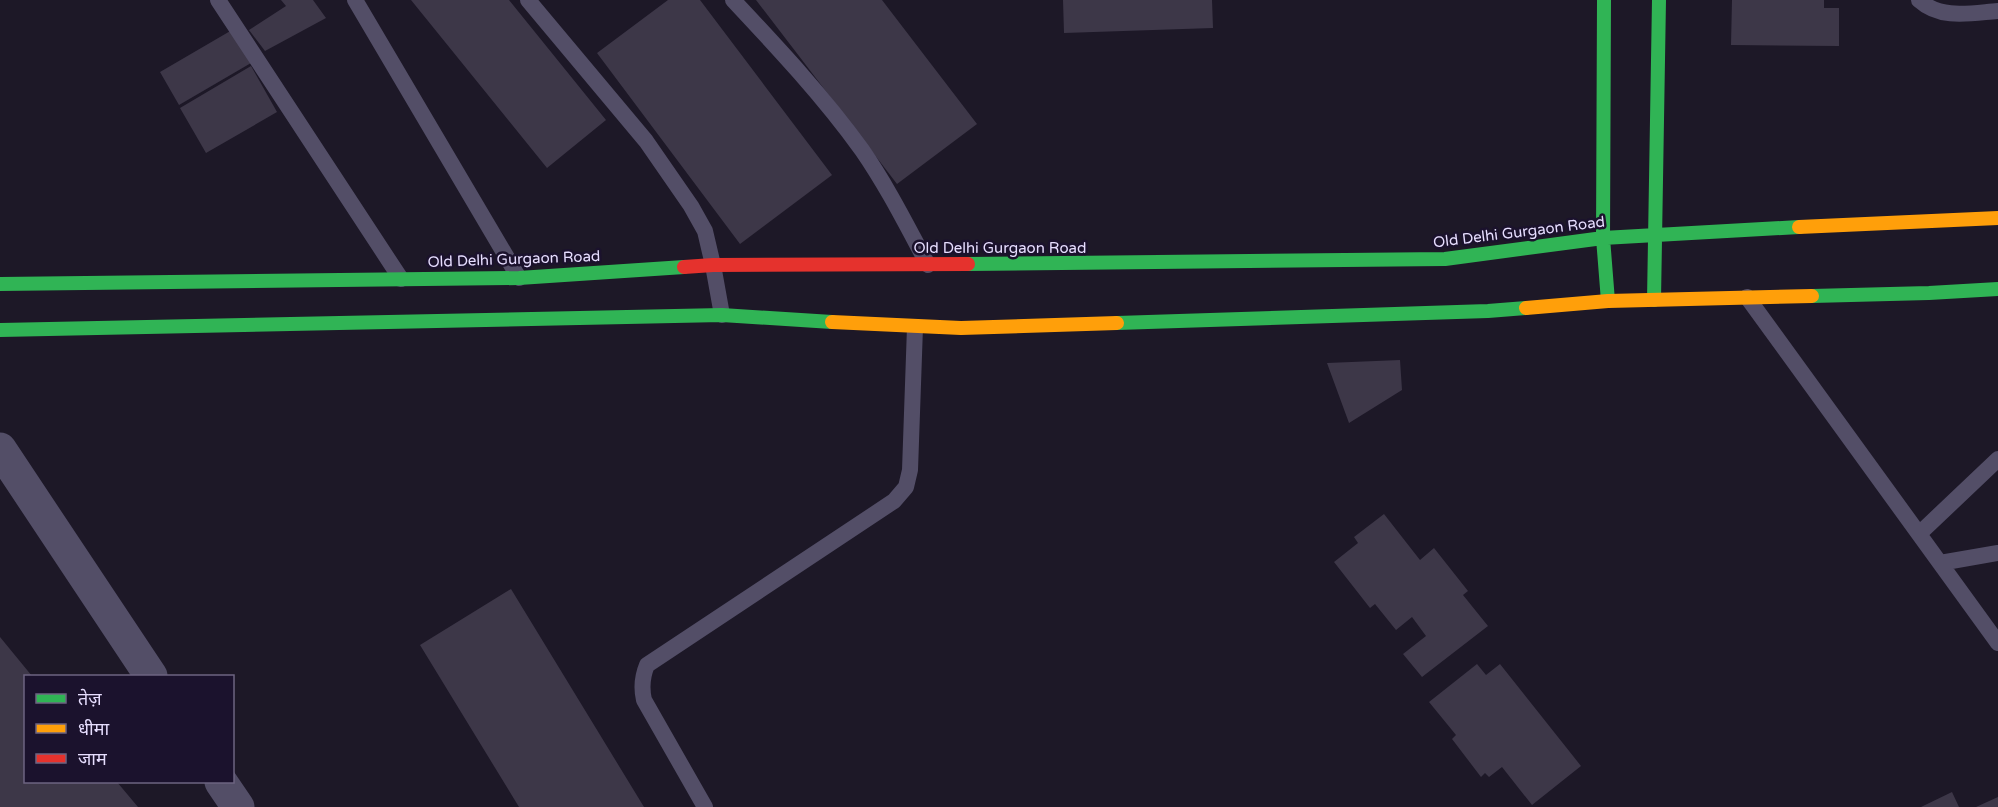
<svg xmlns="http://www.w3.org/2000/svg" width="1998" height="807" font-family="'Varela Round','Noto Sans Devanagari',sans-serif">
  <style>
    .building { fill: #3d3748 }
    .lines { fill: none; stroke-linecap: round; stroke-linejoin: round }
    .lane { stroke: #534e67; stroke-width: 16 }
    .street { stroke: #534e67; stroke-width: 33 }
    .fast { stroke: #30b455; stroke-width: 14 }
    .slow { stroke: #ff9f0a; stroke-width: 14 }
    .jam { stroke: #e5322d; stroke-width: 14 }
    .labels { text-anchor: middle; dominant-baseline: central; stroke-width: 5; stroke-linejoin: round; paint-order: stroke }
    .street-label { font-size: 15px; fill: #e7deff; stroke: #1b122d }
  </style>
  <rect width="100%" height="100%" fill="#1d1827"/>
  <path class="building" d="M281 0H313L326 18 265 51 249 30 286 6Z
    M411 0H509L606 120 547 168Z
    M668 0H700L832 175 740 244 597 53Z
    M756 0H882L977 124 897 184Z
    M1063 0H1212L1213 28 1064 33Z
    M1732 0H1824V8H1839V46L1731 45Z
    M232 30 251 63 179 105 160 72Z
    M251 66 277 112 206 153 180 108Z
    M1400 360 1402 390 1349 423 1327 363Z
    M1384 514 1420 560 1434 548 1468 591 1463 595 1488 626 1422 677 1403 654 1426 636 1412 617 1396 630 1375 604 1370 608 1334 562 1358 543 1354 537Z
    M511 589 644 807H519L420 645Z
    M0 637 32 676H26V782H117L138 807H0Z
    M1477 664 1486 675 1500 664 1581 766 1532 805 1502 767 1489 777 1485 773 1481 777 1452 739 1456 735 1429 702Z
    M1952 792 1959 807H1921Z
    M1998 797V807H1976Z"/>
  <g class="lines">
    <path class="lane" d="M218 0 401 279
      M355 0 519 278
      M528 0 646 141 691 206 705 231 713 265 722 315
      M733 0C778 48 823 96 862 150 887 186 907 226 928 265
      M1919 0C1941 20 1971 13 1998 11
      M1747 297 1998 643
      M1919 534 1998 459
      M1940 563 1998 553
      M705 807 644 700C641 687 642 677 647 665L894 501 906 487 910 470 915 327"/>
    <path class="street" d="M0 449 151 676
      M221 782 238 807"/>
    <path class="fast" d="M1604 0 1603 238 1608 301
      M968 264 1445 259 1603 238 1799 227
      M0 284 519 278 684 267
      M1812 296 1929 293 1998 289
      M1654 300 1659 0
      M1117 323 1488 311 1526 308
      M0 330 722 315 832 322"/>
    <path class="slow" d="M1799 227 1998 218
      M1526 308 1608 301 1812 296
      M832 322 961 328 1117 323"/>
    <path class="jam" d="M684 267 713 265 968 264"/>
  </g>
  <g class="labels">
    <g class="street-label">
      <text transform="translate(1519 232) rotate(-7)">Old Delhi Gurgaon Road</text>
      <text x="1000" y="248">Old Delhi Gurgaon Road</text>
      <text transform="translate(514 259) rotate(-2)">Old Delhi Gurgaon Road</text>
    </g>
  </g>
  <rect x="24" y="675" width="210" height="108" fill="#1b122d" stroke="#6d6481" stroke-width="1.5"/>
  <rect x="36" y="694" width="30" height="9" fill="#30b455" stroke="#6d6481" stroke-width="1.5"/>
  <text x="78" y="705" font-size="18" fill="#e7deff">तेज़</text>
  <rect x="36" y="724" width="30" height="9" fill="#ff9f0a" stroke="#6d6481" stroke-width="1.5"/>
  <text x="78" y="735" font-size="18" fill="#e7deff">धीमा</text>
  <rect x="36" y="754" width="30" height="9" fill="#e5322d" stroke="#6d6481" stroke-width="1.5"/>
  <text x="78" y="765" font-size="18" fill="#e7deff">जाम</text>
</svg>
